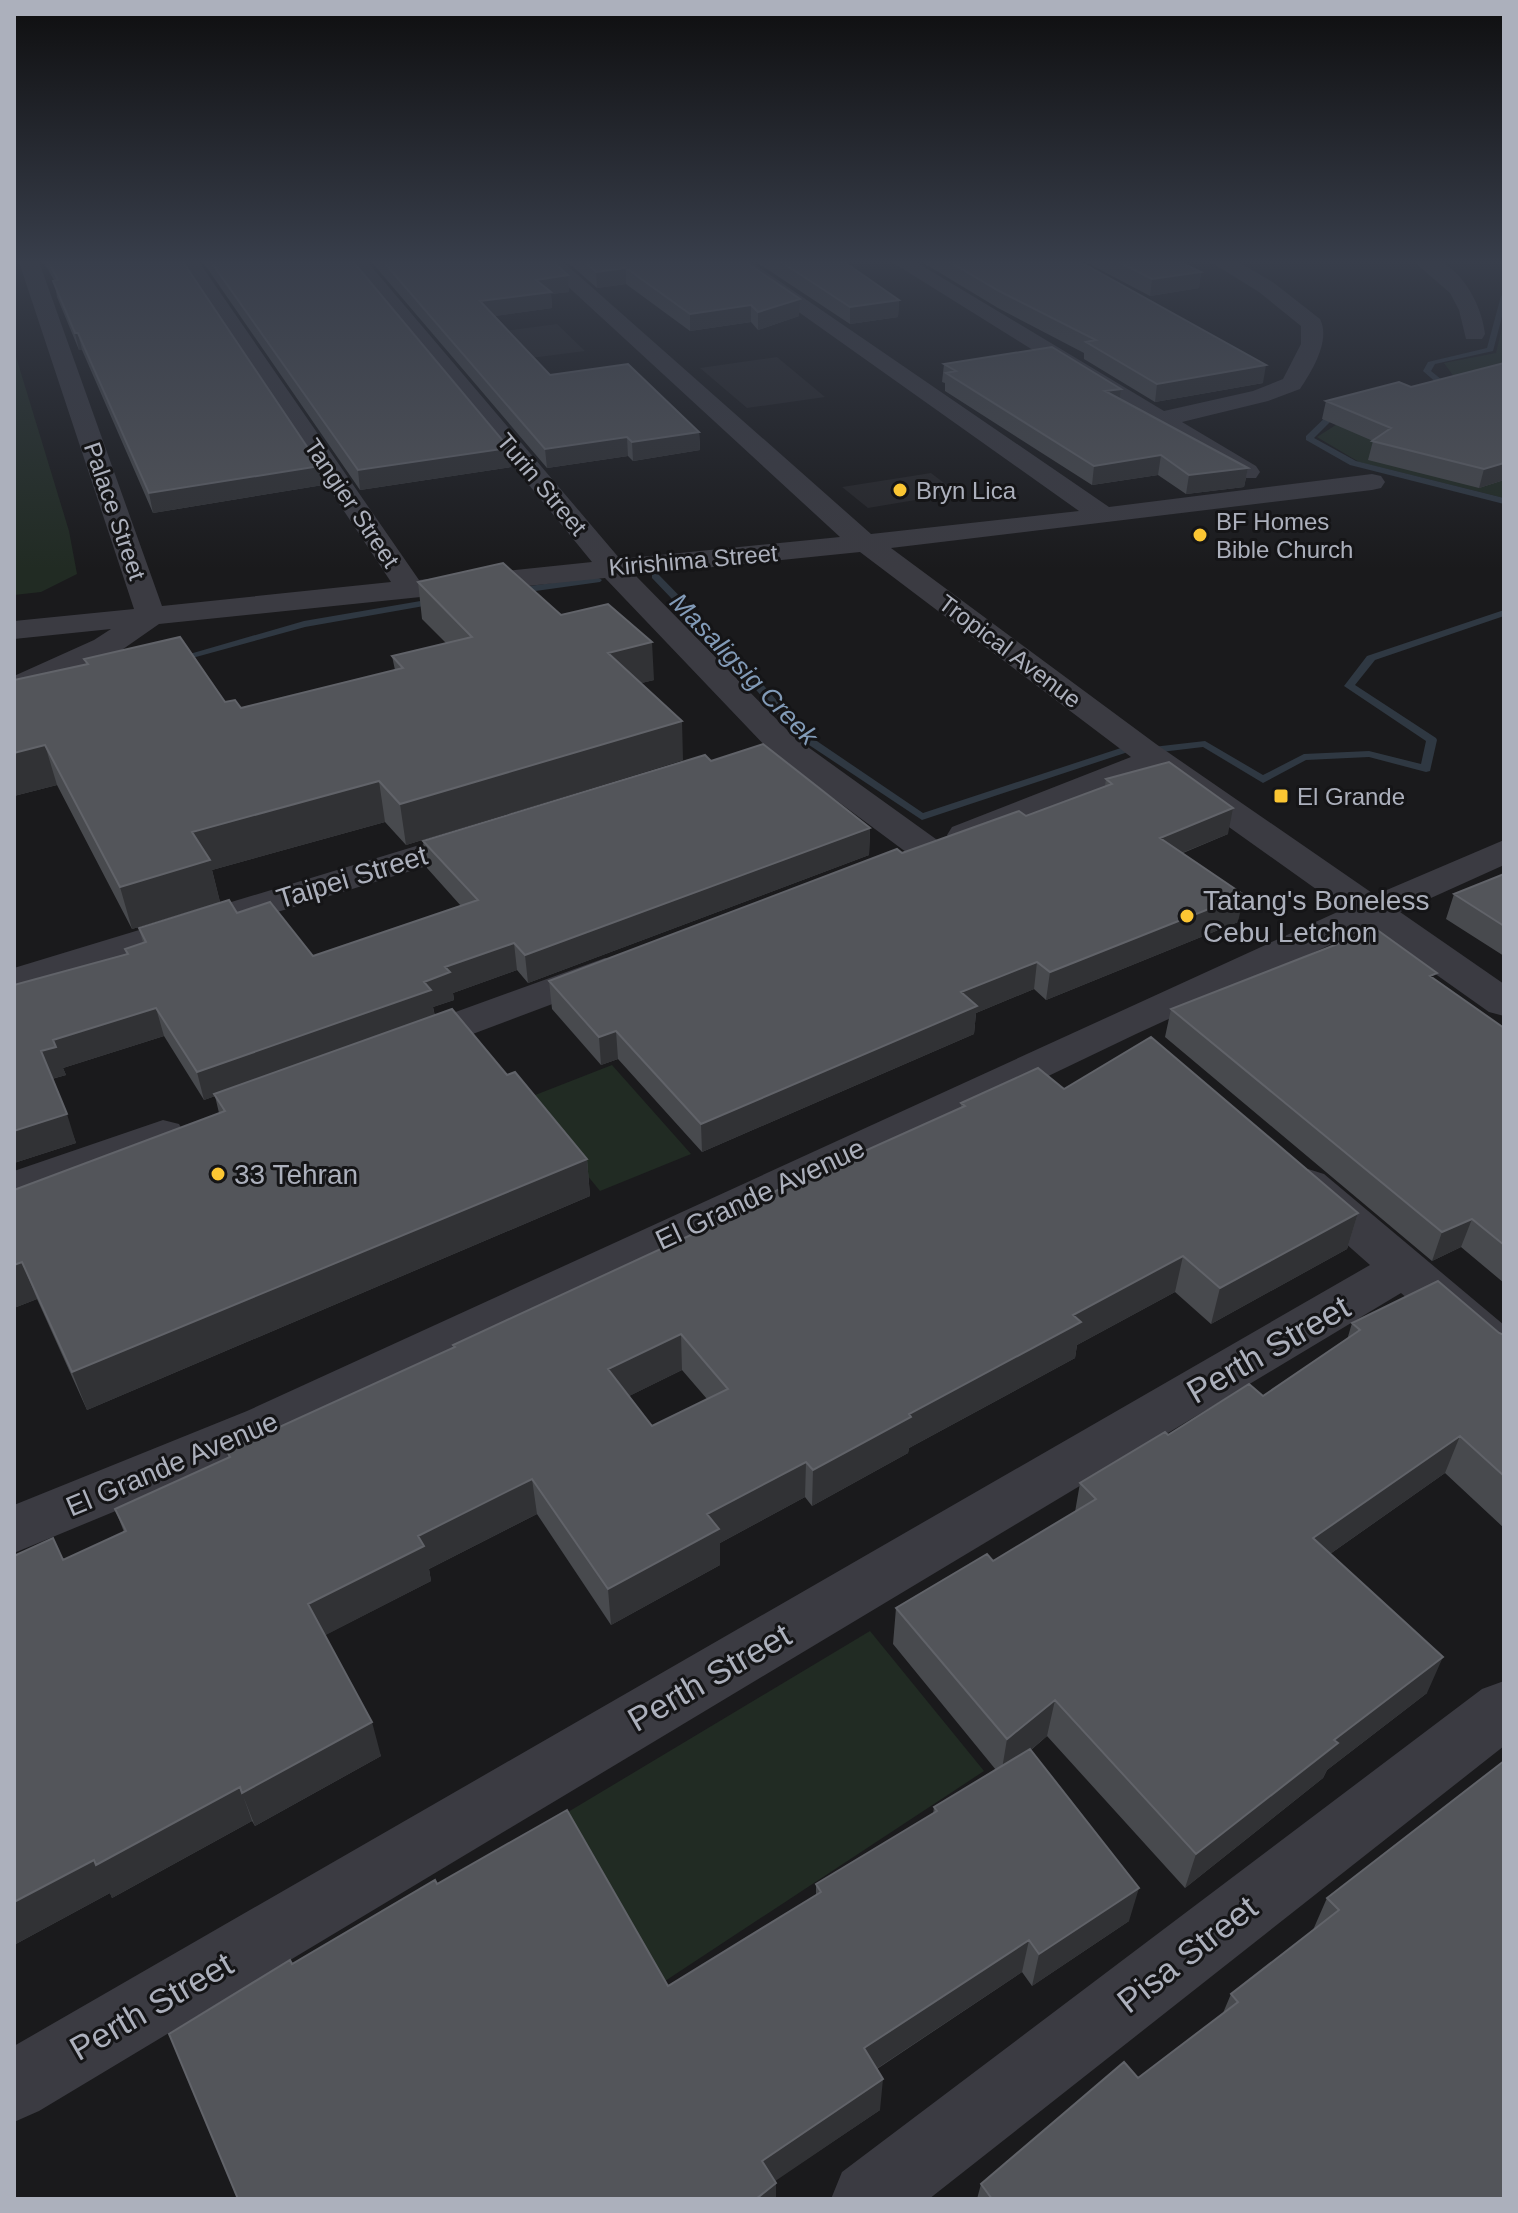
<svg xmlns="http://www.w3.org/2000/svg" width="1518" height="2213" font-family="Helvetica,sans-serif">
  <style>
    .built { fill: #262629 }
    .green { fill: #212b23 }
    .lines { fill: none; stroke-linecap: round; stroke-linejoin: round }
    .stream { fill: #2f3842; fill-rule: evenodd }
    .minor { fill: #3b3b42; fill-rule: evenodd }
    .wall { fill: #484a4e; fill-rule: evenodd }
    .shaded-wall { fill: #313235 }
    .building { fill: #53555a; stroke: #616369; stroke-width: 2; fill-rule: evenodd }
    .poi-dot { fill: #fbc633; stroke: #151517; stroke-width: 3 }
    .labels { text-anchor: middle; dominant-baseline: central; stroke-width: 6; stroke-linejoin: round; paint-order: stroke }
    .far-street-label { font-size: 24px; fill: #acb0bc; stroke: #151517 }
    .far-poi-label { font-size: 24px; fill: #acb0bc; stroke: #151517; text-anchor: start }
    .far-water-label { font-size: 26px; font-style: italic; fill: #829bb8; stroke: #151517 }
    .street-label { font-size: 28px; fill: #acb0bc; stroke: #151517 }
    .poi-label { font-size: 28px; fill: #acb0bc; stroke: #151517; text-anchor: start }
    .near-street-label { font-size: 34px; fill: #acb0bc; stroke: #151517 }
  </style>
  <rect width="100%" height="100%" fill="#1a1a1c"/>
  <path class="built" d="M557 324 585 351 523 359 497 332Z
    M777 357 825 397 747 408 700 368Z
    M931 473 957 493 868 508 842 487Z"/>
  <path class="green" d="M1504 320V498L1359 462 1317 437 1367 405 1463 389 1444 363 1496 353Z
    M14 350 69 531 77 574 41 592 14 595Z
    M612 1065 691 1154 600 1191 525 1099Z
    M870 1631 984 1771 659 1985 558 1818Z"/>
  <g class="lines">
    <path class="stream" d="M1504 294V309L1493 351 1435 364 1431 371 1453 389 1446 391 1423 371 1428 362 1487 348 1501 296Z
      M1336 407 1343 409 1314 438 1356 461 1504 498V504L1350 465 1306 440V436Z
      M652 574H658L740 658 805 733 923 813 1127 746 1144 748 1205 741 1263 775 1304 754 1369 751 1421 764 1426 741 1344 686 1367 656 1504 610V616L1375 660 1355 685 1436 738 1437 740 1430 771 1426 772 1369 757 1306 760 1263 783 1203 747 1144 754 1128 752 922 820 797 737 732 662 652 578Z
      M597 577 602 580 600 582 514 594 509 591 514 588Z
      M438 598 441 599V603L305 627 174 663 169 660 304 621Z"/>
    <path class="minor" d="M18 259H38L162 606 391 582 177 259H197L419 580 592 562 344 259H365L620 559 840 537 538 259H560L871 534 1079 511 724 259H747L1109 507 1372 474 1381 476 1385 482 1381 488 1372 490 891 548 1156 744 1375 895 1504 840V865L1400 912 1504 984V1016L1489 1012 1369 927 1136 1034 285 1441 14 1553V1505L247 1411 1344 909 1153 773 978 843 965 846 952 843 947 835 952 827 1131 757 860 552 635 575 794 737 940 842 945 850 940 858 927 861 914 858 770 751 605 578 159 624 116 654 14 698V676L94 640 111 629 14 639V621L134 609Z
      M887 259H911L1164 411 1253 391 1283 379 1301 344V326L1259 292 1206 259 1237 261 1274 283 1320 319C1331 340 1312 371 1300 389L1268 401 1182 422 1256 466 1260 472 1256 478H1238Z
      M1411 259C1419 259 1430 257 1437 260 1464 271 1482 307 1485 334L1482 339H1466L1459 310 1450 293Z
      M482 826 495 829 500 837 495 845 14 993V968Z
      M605 958 619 961 625 970 619 979 422 1053 407 1057 392 1053 386 1044 392 1035Z
      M163 1120 179 1124 185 1135 179 1146 14 1204V1171Z
      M1308 1169 1324 1174 1504 1325V1373L1486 1368 1401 1293 39 2111 14 2122V2046L1370 1265 1292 1196 1285 1185 1292 1174Z
      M1504 1681V1746L929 2199H831L842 2172 1482 1689Z"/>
  </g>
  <path class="wall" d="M42 259H181L320 466 323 485 153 513 82 350H79L57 297 54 280Z
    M201 259H351L511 467 360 490Z
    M369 259H550L568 275 569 292 551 294 552 308 494 316 550 375 699 432 700 450 633 461 628 456 547 468Z
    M564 259H741L799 316 758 330 751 322 690 331 626 284 597 288Z
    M752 259H840L899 300 898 317 850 324Z
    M917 259H1075L1263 383 1155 402 1084 359V353L998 308Z
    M1080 259H1202V260L1183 263 1201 272 1199 288 1150 296Z
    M944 364 1121 389 1120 399 1248 468 1244 487 1186 494 1158 475 1092 485 945 391V383L942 382Z
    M1411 387 1504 480 1479 488 1368 460 1373 441 1322 419 1326 401Z
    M418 582 561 615 654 680 641 683 683 760 406 845 385 822 212 870 220 902 132 929 57 785 14 796V680L86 664 84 659 225 702 241 708 395 670 392 656 446 643 422 619Z
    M711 761 870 828 869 855 528 983 517 970 453 993 454 1000 433 1007 435 1016 507 1075 587 1159 590 1196 87 1410 37 1299 14 1308V1190L219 1113 215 1096 204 1100 164 1036 63 1068 66 1075 52 1079 76 1143 14 1163V985L126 954 125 949 143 943 139 928 237 913 313 956 461 906 427 868 423 841Z
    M1106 779 1228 834 1183 853 1238 922 1046 1000 1034 989 976 1013 974 1034 702 1152 618 1059 601 1065 552 1009 549 981 902 853 1026 816 1105 786Z
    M1504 874V956L1446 919 1454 894Z
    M1435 979 1504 1028V1283L1461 1247 1432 1261 1165 1037 1171 1009Z
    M1064 1089 1358 1213 1347 1249 1211 1324 1175 1292 1077 1345 1075 1358 909 1448 908 1453 812 1506 805 1497 720 1543V1565L611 1625 537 1514 429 1569 431 1581 325 1635 381 1756 255 1826 252 1821 112 1898 110 1893 14 1945V1556L63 1560 124 1532 115 1509 229 1458 227 1451 454 1348 453 1345 729 1218V1212L961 1108V1103ZM682 1370 707 1399 652 1426 629 1396Z
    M1352 1323 1499 1333 1504 1335V1528L1445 1473 1330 1554 1427 1693 1327 1770 1323 1778 1185 1888 1047 1736 1031 1750 1129 1921 1032 1986 1022 1972 877 2069 880 2110 774 2181 292 1964 437 1884 668 1986 816 1896V1884L933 1814 934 1807 996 1770 893 1644 896 1608 993 1561 1075 1512 1080 1483 1168 1435 1263 1396 1347 1340Z
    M1504 1761V2199H977L981 2184 1138 2078 1223 2013 1231 1994 1313 1930 1327 1898Z"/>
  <path class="shaded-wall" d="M1156 259H1202V260L1155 267Z
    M626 268V284L597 288 596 272Z
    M1201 272 1199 288 1150 296 1152 279Z
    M568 275 569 292 551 294 552 308 482 318 480 301 536 280Z
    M800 299 799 316 758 330V312Z
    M899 300 898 317 850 324V307Z
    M751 305V322L690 331V314Z
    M75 333H78L82 350H79Z
    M1266 365 1263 383 1155 402 1157 384Z
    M1121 389 1119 407 1105 391Z
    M699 432 700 450 633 461 632 442Z
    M627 437 628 456 547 468 545 449Z
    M509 448 511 467 360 490 358 470Z
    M1161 455 1158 475 1092 485 1094 466Z
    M1504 463V480L1479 488 1484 469Z
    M320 466 323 485 153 513 149 493Z
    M1248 468 1244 487 1186 494 1189 475Z
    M652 642 654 680 611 691 608 653Z
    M682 721 683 760 406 845 400 804Z
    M45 745 57 785 14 796V753Z
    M379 781 385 822 212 870 220 902 132 929 120 887 192 832Z
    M1233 808 1228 834 1155 864 1160 838Z
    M870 828 869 855 528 983 525 955Z
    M1244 895 1238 922 1046 1000 1050 972Z
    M514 943 517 970 453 993 454 1000 433 1007 435 1018 204 1100 197 1072 424 982 445 967Z
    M1037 962 1034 989 976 1013 974 1034 702 1152 701 1124 961 992Z
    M156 1008 164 1036 63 1068 66 1075 51 1079 41 1051 53 1040Z
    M616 1031 618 1059 601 1065 599 1037Z
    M67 1114 76 1143 14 1163V1131Z
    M587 1159 590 1196 87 1410 72 1372Z
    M1358 1213 1347 1249 1211 1324 1220 1288Z
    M1472 1219 1461 1247 1432 1261 1442 1232Z
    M1183 1256 1175 1292 1077 1345 1075 1358 909 1448 908 1453 812 1506 813 1470 1073 1315Z
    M22 1262 37 1299 14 1308V1265Z
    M681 1334 682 1370 611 1405 608 1369Z
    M1460 1436 1445 1473 1300 1575 1313 1538Z
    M806 1462 805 1497 720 1543V1565L611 1625 608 1589 707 1514Z
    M532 1479 537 1514 429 1569 431 1581 318 1639 308 1604 418 1536Z
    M1443 1657 1427 1693 1327 1770 1323 1778 1185 1888 1196 1854 1334 1740Z
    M1055 1700 1047 1736 1001 1775 1007 1739Z
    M372 1722 381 1756 255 1826 242 1793Z
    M240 1787 252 1821 112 1898 110 1893 14 1945V1902L94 1860Z
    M1139 1888 1129 1921 1032 1986 1039 1954Z
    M1029 1940 1022 1972 861 2079 864 2048Z
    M883 2079 880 2110 762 2190V2161Z
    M776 2183V2199H756Z"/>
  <path class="building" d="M47 259H181L320 466 149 493 78 333H75L53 281 58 280Z
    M209 259H351L509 448 358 470Z
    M381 259H550L568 275 536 280 551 292 480 301 550 375 628 364 699 432 632 442 627 437 545 449Z
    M582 259H741L800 299 758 312 751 305 690 314 626 268 596 272Z
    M777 259H840L899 300 850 307Z
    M945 259H1075L1266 365 1157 384 1086 342 1096 340 999 291Z
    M1113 259H1174L1201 272 1152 279Z
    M1052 347 1121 389 1105 391 1248 468 1189 475 1161 455 1094 466 946 373 956 371 944 364Z
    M1504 363V463L1484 469 1372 441 1391 428 1326 401 1399 382 1411 387Z
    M503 563 561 615 608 604 652 642 608 653 682 721 400 804 379 781 192 832 210 860 120 887 45 745 14 753V680L88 664 84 659 180 637 225 702 235 700 241 708 403 668 392 656 472 637 418 582Z
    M763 744 870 828 525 955 514 943 445 967 450 972 424 982 431 990 197 1072 156 1008 53 1040 56 1047 41 1051 67 1114 14 1131V985L128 954 125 949 146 942 139 928 229 900 237 913 270 902 313 956 478 900 423 841 705 755 711 761Z
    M1169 762 1233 808 1160 838 1244 895 1050 972 1037 962 961 992 977 1006 701 1124 616 1031 599 1037 549 981 897 849 902 853 1019 811 1026 816 1112 784 1106 779Z
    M1504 874V926L1454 894Z
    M1376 929 1437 973 1430 976 1504 1028V1245L1472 1219 1442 1232 1171 1009Z
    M452 1009 507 1075 515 1072 587 1159 72 1372 22 1262 14 1265V1190L225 1111 214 1094Z
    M1151 1037 1358 1213 1220 1288 1183 1256 1073 1315 1081 1322 909 1414 911 1417 813 1470 806 1462 707 1514 719 1529 608 1589 532 1479 418 1536 424 1546 308 1604 372 1722 242 1793 240 1787 96 1865 94 1860 14 1902V1556L53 1538 63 1560 126 1531 115 1509 230 1457 227 1451 455 1347 453 1345 732 1216 729 1212 965 1106 961 1103 1038 1068 1064 1089ZM681 1334 728 1389 652 1426 608 1369Z
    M1438 1281 1499 1333 1504 1335V1476L1460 1436 1313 1538 1443 1657 1334 1740 1338 1743 1196 1854 1055 1700 1007 1739 896 1608 987 1554 993 1561 1096 1499 1080 1483 1165 1432 1168 1435 1249 1384 1263 1396 1360 1330 1352 1323Z
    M1030 1749 1139 1888 1039 1954 1029 1940 864 2048 883 2079 762 2161 776 2183 756 2199H238L169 2034 290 1960 292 1964 435 1880 437 1884 567 1810 668 1986 821 1892 816 1884 937 1811 934 1807Z
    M1504 1761V2199H992L981 2184 1124 2062 1138 2078 1238 2002 1231 1994 1339 1910 1327 1898Z"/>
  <linearGradient id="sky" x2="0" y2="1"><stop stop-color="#0e0e0f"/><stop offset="0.46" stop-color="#383e4b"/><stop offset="1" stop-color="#383e4b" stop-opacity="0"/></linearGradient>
  <rect width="1518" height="569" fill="url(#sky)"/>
  <g class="poi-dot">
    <circle cx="900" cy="490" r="8"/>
    <circle cx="1200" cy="535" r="8"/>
    <rect x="1273" y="788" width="16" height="16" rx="4"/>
    <circle cx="1187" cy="916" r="8"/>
    <circle cx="218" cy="1174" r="8"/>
  </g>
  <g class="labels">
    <g class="far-street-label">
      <text transform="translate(542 484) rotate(50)">Turin Street</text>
      <text transform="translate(352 503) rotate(56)">Tangier Street</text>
      <text transform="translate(115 511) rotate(71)">Palace Street</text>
      <text transform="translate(693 560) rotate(-5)">Kirishima Street</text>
      <text transform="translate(1010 651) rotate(37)">Tropical Avenue</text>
    </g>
    <g class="far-poi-label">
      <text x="916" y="490">Bryn Lica</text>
      <text x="1216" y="521">BF Homes<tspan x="1216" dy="28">Bible Church</tspan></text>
      <text x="1297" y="796">El Grande</text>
    </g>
    <g class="far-water-label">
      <text transform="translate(744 669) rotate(46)">Masaligsig Creek</text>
    </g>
    <g class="street-label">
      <text transform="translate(352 877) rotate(-17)">Taipei Street</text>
      <text transform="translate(760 1194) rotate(-25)">El Grande Avenue</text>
      <text transform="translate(172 1464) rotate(-23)">El Grande Avenue</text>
    </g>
    <g class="poi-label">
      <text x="1203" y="900">Tatang's Boneless<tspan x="1203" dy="32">Cebu Letchon</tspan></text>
      <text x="234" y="1174">33 Tehran</text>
    </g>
    <g class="near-street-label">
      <text transform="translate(1268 1349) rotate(-30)">Perth Street</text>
      <text transform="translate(709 1677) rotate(-30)">Perth Street</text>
      <text transform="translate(1187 1954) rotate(-38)">Pisa Street</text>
      <text transform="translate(151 2006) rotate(-30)">Perth Street</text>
    </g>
  </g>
  <rect width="1518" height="2213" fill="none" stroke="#acb0bc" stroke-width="32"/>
</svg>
